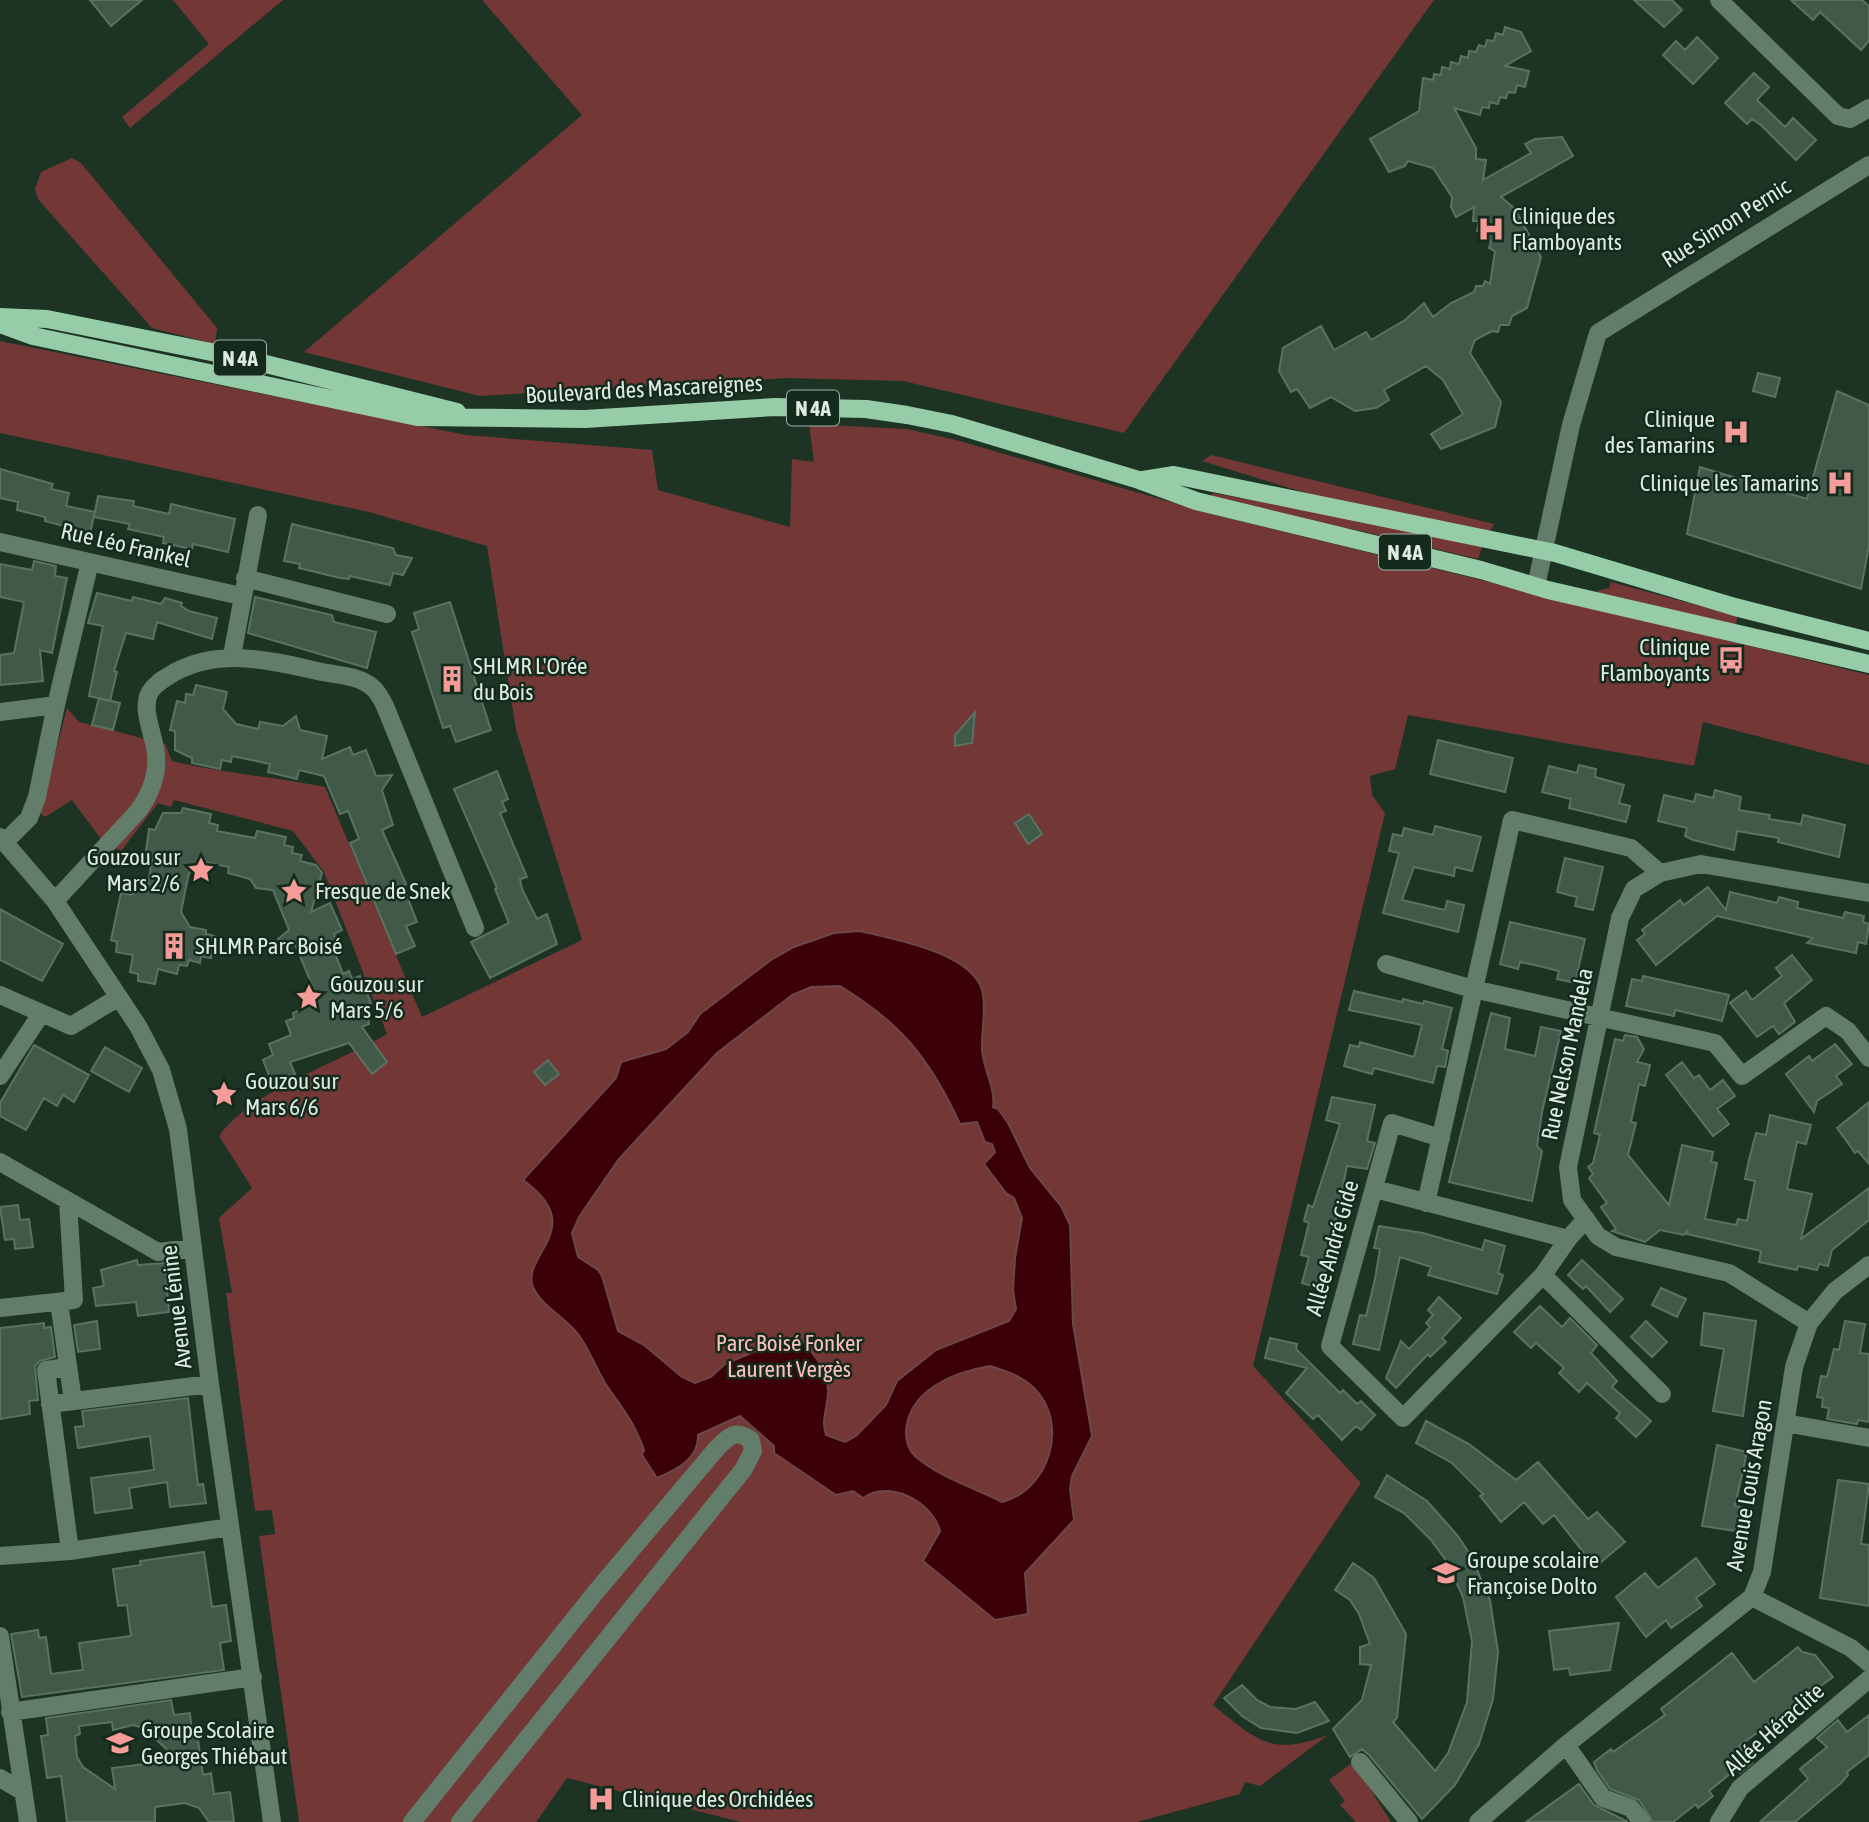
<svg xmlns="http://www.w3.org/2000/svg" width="1869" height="1822" font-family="'Asap Condensed',sans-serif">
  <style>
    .green { fill: #733736 }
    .water { fill: #3c0107; stroke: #6c4748; stroke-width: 2; fill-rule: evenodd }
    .building { fill: #415949; stroke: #5a7262; stroke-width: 2; fill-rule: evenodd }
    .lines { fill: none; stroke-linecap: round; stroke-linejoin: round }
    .minor { stroke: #637d6b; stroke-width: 18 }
    .major { stroke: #96cca8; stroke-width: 18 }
    .labels { text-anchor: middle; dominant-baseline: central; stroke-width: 5; stroke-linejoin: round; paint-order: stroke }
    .shield { fill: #132a1c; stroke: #a0b1a6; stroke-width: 2 }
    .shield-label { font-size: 21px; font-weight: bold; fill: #ddebe1 }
    .poi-label { font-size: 23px; fill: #ddebe1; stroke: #132a1c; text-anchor: start }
    .street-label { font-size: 23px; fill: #ddebe1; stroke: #132a1c }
    .park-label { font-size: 23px; fill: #fcbfbc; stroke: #132a1c }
  </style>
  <rect width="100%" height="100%" fill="#1d3425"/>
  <path class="green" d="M173 0H283L130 128 122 117 209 44Z
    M482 0H1434L1124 433 903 381 786 378 480 396 304 352 582 115Z
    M72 158 81 163 217 328 215 344 152 328 38 199 35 189 41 172Z
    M0 341 466 435 652 450 658 490 790 527 792 459 814 462 809 424 907 429 956 440 1219 516 1869 675V765L1703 722 1694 766 1408 715 1395 769 1370 776 1372 795 1385 813 1253 1366 1361 1483 1213 1705C1257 1740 1270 1757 1328 1735L1260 1786 1245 1782 1240 1794 1137 1822H741L567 1778 536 1822H299L259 1536 275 1534 272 1510 255 1511 226 1293H232L219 1218 252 1188 219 1136C251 1091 338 1063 387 1034L324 872 293 831 174 800 171 807 158 803 121 851 101 839 72 800 45 817 40 813 67 708 79 722 165 744 172 761C222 773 274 777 325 787L422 1017 582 940 516 730 487 546 369 512 0 433Z
    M1211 455 1494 524 1489 534 1316 496 1202 461Z
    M1212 493 1349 517 1482 547 1478 559 1352 529 1307 524 1211 499Z
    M1611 582 1737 616 1736 628 1596 595 1597 591 1609 588Z
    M1353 1762 1391 1822H1356L1340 1805 1345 1801 1329 1780Z"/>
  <path class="water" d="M860 931C893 939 971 952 982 990 987 1009 981 1031 982 1050 983 1068 996 1089 993 1107L998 1109 1008 1123 1030 1168 1061 1206 1070 1225 1073 1324 1092 1436 1072 1476 1070 1489 1074 1520 1025 1573 1028 1614 995 1620 923 1561 940 1531C932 1502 890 1479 863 1498L853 1491 836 1495 774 1453V1446L740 1416 698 1435C699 1459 676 1470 657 1478L642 1455 644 1450C633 1420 624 1411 607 1386 596 1369 590 1350 578 1334 565 1317 542 1307 533 1287 520 1255 590 1228 523 1180L616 1078 621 1062 666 1049 688 1032 700 1014 771 960 794 947 834 933ZM840 986C901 1023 930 1059 960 1124L977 1122 985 1142 992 1144 995 1152 984 1164 1006 1193 1014 1198 1022 1218 1015 1258 1013 1290 1016 1309 1009 1321 936 1350 897 1381 886 1405 856 1436 845 1442 826 1435C822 1422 825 1415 827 1402 833 1374 814 1354 797 1334L725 1364 711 1377 695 1383 682 1377 644 1345 618 1331 602 1276 598 1270 578 1257 572 1233 579 1217 619 1159 717 1053 792 995 811 987ZM990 1366C1006 1371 1022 1376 1034 1388 1070 1424 1049 1490 1002 1502 973 1487 940 1478 915 1456 908 1450 906 1440 906 1431 909 1389 955 1372 990 1366Z"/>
  <path class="building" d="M90 0H142L111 26Z
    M1634 0H1672L1682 10 1664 27Z
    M1791 0H1862L1869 6V41L1861 50 1820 12 1813 20Z
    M1505 27 1521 32 1531 51 1505 66 1529 71 1525 87 1517 85 1515 93 1508 92 1506 98 1500 97 1498 104 1490 102 1489 108 1482 107 1480 115 1454 108 1476 148V159L1486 160 1483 180 1531 153 1525 144 1535 139 1562 137 1573 156 1501 197 1515 209 1541 257 1527 308 1512 316 1509 325H1500L1498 332 1492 331 1475 340 1470 353 1501 402 1495 427 1441 449 1431 434 1463 414 1443 380 1426 366 1384 390 1389 400 1376 408 1355 411 1331 397 1310 408 1297 389 1291 392 1279 371 1283 348 1321 326 1334 350 1366 332 1371 340 1405 320 1424 303 1433 317 1451 303 1474 292 1476 286H1483L1485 281 1490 284 1495 251 1489 248 1491 242 1483 240 1485 232 1477 231 1479 221H1473L1474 207 1456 217 1451 207 1452 197 1433 168 1408 161 1405 166 1389 172 1370 139 1419 111 1423 78 1433 80 1434 74 1441 75 1442 67 1450 69 1451 62 1459 64 1461 56 1468 58 1469 51 1476 52 1479 45 1485 47 1487 40 1494 41 1496 33 1503 35Z
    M1697 37 1718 58 1693 84 1663 55 1676 41 1685 50Z
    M1754 73 1769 87 1757 100 1785 127 1793 118 1816 140 1796 160 1762 126 1752 119 1747 124 1725 103Z
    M1758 373 1780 378 1775 397 1753 391Z
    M1837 391 1869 405V545L1861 589 1687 534 1700 467 1807 499Z
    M0 469 53 484 51 489 69 493 66 506 95 512 90 533 45 521V517L17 510 18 502 0 498Z
    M98 496 134 501 133 506 169 514 171 504 235 519 228 552 193 544 192 549 163 543 164 537 128 529 130 524 94 517Z
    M292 524 393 548 396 555 412 558 403 575 393 573 390 585 350 576 349 579 340 578 299 568 300 564 284 561Z
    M34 561 56 566 55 576 67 578 52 653 40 650 43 681 0 685V655L14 653 24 602 0 597V564L32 570Z
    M97 593 132 601 133 597 161 604 165 598 182 603 181 606 189 611 217 618 212 639 157 622 153 639 126 633 114 671 117 672 110 701 89 696 103 626 88 623Z
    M255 597 332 615 334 622 376 632 367 668 248 633Z
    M450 602 491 730 456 742 450 726 443 728 412 632 419 629 414 613Z
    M196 685 227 692 223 709 236 724 258 729 260 722 283 726 296 716 300 730 327 736 322 759 350 747 353 755 366 750 376 776 392 775 382 790 393 825 382 830 406 884 403 886 417 922 406 926 415 946 396 954 350 843 359 839 348 811 340 814 324 776 299 770 297 779 268 772 270 764 232 756 231 762 222 760 220 769 192 763V758L175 750V731L170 730 177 701 185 703 186 694 193 695Z
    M99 698 120 703 113 730 92 725Z
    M975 712 972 743 955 746V735Z
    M1438 740 1513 758 1505 792 1430 774Z
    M1579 765 1596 769 1595 777 1624 785 1619 803 1630 806 1626 822 1569 808 1571 799 1542 792 1549 766 1577 773Z
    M497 771 508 799 502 802 506 811 500 813 527 877 520 879 522 889 537 919 547 914 557 944 490 978 471 942 509 923 495 889 497 888 454 789Z
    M1715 790 1741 797 1739 810 1770 815 1769 819 1801 824 1803 815 1845 825 1839 857 1778 842 1779 838 1737 831 1734 850 1693 840 1685 836 1687 828 1658 821 1664 795 1694 802 1696 794 1713 798Z
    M183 808 211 814 209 823 218 825 217 831 255 838 257 831 286 837 284 845 293 847 292 853 302 855 300 861 316 865 322 873 311 912 330 903 342 930 334 934 337 942 332 945 343 974 349 971 352 979 360 976 371 1003 366 1005 369 1024 362 1027 387 1062 372 1074 349 1043 290 1062 295 1074 272 1083 263 1060 273 1055 269 1044 291 1035 286 1021 294 1018 293 1013 310 1006 314 990 296 946 278 939 289 930 273 890 256 888 250 879 228 873 229 867 205 862 189 873 186 887 181 912 190 927 206 930V934L215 936 211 958 201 956 200 963 189 960 187 966 179 965 177 974 158 969 155 984 138 981V974L130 972 133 955 116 952 117 942 111 940 121 893 131 895 148 885 152 860 145 859 149 829 155 830 163 813H181Z
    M1029 814 1042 834 1028 844 1015 823Z
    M1435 826 1481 837 1472 871 1455 867 1454 876 1414 867 1402 900 1445 910 1447 901 1464 905 1458 932 1383 913 1399 853 1389 851 1393 834 1402 836 1404 828 1433 835Z
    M1565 858 1603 867 1593 910 1575 906 1577 897 1557 892Z
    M1708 887 1726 910 1730 892 1777 903 1779 897 1798 902 1797 908 1843 918 1845 912 1864 916 1863 922 1869 924 1866 944 1858 942 1856 953 1807 943 1813 938 1717 916 1656 965 1637 940 1645 934 1642 930 1680 900 1684 905Z
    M0 909 63 944 42 981 0 960Z
    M1510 922 1585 939 1575 983 1557 979 1559 971 1539 966 1520 962 1518 969 1500 964Z
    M1792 955 1812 980 1784 1003 1795 1022 1779 1034 1773 1026 1757 1037 1730 1003 1746 991 1752 1000 1782 976 1776 968Z
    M1643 976 1729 995 1722 1021 1675 1010 1674 1016 1626 1006 1632 979 1642 981Z
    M1354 991 1402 1002 1403 999 1423 1004 1424 1001 1452 1008 1442 1049 1448 1051 1445 1067 1437 1066 1433 1083 1374 1068 1372 1074 1344 1066 1350 1045 1359 1047 1360 1042 1414 1057 1422 1025 1349 1010Z
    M1491 1013 1510 1018 1505 1049 1535 1056 1541 1027 1561 1031 1542 1112 1537 1146 1542 1151 1532 1201 1449 1182Z
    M1625 1035 1637 1037 1644 1049 1637 1062 1650 1065 1645 1086 1639 1084 1631 1122 1636 1123 1628 1155 1669 1205 1682 1145 1713 1152 1711 1162 1717 1163 1705 1219 1736 1225 1738 1219 1747 1221 1755 1181 1745 1179 1749 1160 1756 1133 1766 1135 1770 1115 1811 1125 1806 1144 1797 1142 1787 1189 1812 1194 1801 1239 1869 1188V1220L1832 1250 1828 1266 1819 1264 1817 1270 1798 1266 1797 1270 1759 1262 1761 1251 1687 1234 1688 1230 1684 1235 1660 1230 1645 1242 1612 1231 1616 1229 1601 1207 1607 1203 1589 1178 1593 1174 1588 1167 1593 1163 1600 1135 1594 1133 1615 1039 1623 1041Z
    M1835 1044 1852 1064 1836 1076 1842 1084 1817 1101 1814 1112 1786 1074 1809 1056 1812 1061Z
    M34 1045 89 1075 74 1102 63 1095 57 1106 44 1098 26 1130 0 1116V1103Z
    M105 1047 142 1068 129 1092 91 1071Z
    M548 1060 559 1074 545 1085 534 1072Z
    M1682 1062 1694 1078 1699 1075 1710 1090 1723 1080 1735 1096 1717 1109 1729 1124 1713 1136 1666 1075Z
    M1332 1097 1375 1105 1367 1141 1375 1143 1367 1169 1347 1166 1322 1289 1302 1283 1309 1257 1301 1255 1309 1223 1304 1221 1308 1205 1313 1207 1340 1124 1326 1120Z
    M1869 1102V1164L1858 1151 1855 1153 1837 1128Z
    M18 1205 20 1220 29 1219 33 1247 15 1249 14 1239 5 1240 0 1207Z
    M1379 1226 1423 1233 1482 1250 1485 1240 1505 1246 1498 1273 1503 1275 1497 1294 1428 1275 1431 1267 1400 1257 1379 1350 1353 1344 1360 1315 1366 1316 1375 1279 1380 1249 1374 1248Z
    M137 1260 138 1265 165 1263 169 1312 138 1316 136 1302 96 1306 93 1288 104 1286 101 1270Z
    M1582 1260 1623 1299 1610 1312 1586 1286 1583 1289 1568 1275Z
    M1661 1288 1686 1299 1677 1317 1652 1305Z
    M1439 1297 1461 1318 1442 1338 1446 1342 1430 1357 1428 1354 1396 1388 1386 1378 1401 1341 1409 1349 1430 1327 1426 1323 1433 1315 1428 1310Z
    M1540 1306 1562 1327 1570 1318 1597 1345 1591 1353 1617 1381 1612 1387 1651 1421 1636 1437 1616 1418 1620 1413 1587 1383 1579 1392 1559 1373 1564 1368 1536 1343 1531 1348 1514 1332Z
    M1704 1313 1756 1321 1743 1416 1713 1411 1724 1349 1701 1345Z
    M97 1321 100 1349 78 1352 74 1325Z
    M1646 1321 1667 1342 1652 1357 1631 1337Z
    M1845 1321 1865 1324 1860 1353 1869 1354V1422L1858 1420 1857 1424 1827 1419 1829 1408 1822 1407 1823 1398 1817 1397 1821 1376 1827 1377 1834 1349 1839 1350Z
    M44 1323V1328L51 1327 55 1357 40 1361 35 1366 38 1400 29 1401 30 1414 0 1419V1328Z
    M1270 1338 1297 1344 1296 1349 1340 1393 1343 1390 1357 1404 1361 1401 1375 1415 1361 1430 1356 1426 1342 1440 1318 1415 1313 1419 1286 1393 1307 1368 1265 1358Z
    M188 1398 198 1485 203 1484 206 1503 170 1507 167 1482 129 1488 132 1508 95 1513 91 1478 154 1470 150 1436 78 1448 75 1427 84 1426 82 1411Z
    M1426 1421 1469 1444 1516 1480 1538 1462 1588 1519 1597 1512 1625 1542 1595 1567 1554 1515 1543 1524 1524 1502 1501 1522 1480 1496 1483 1494 1452 1463 1416 1443Z
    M1717 1445 1747 1452 1735 1506 1740 1507 1736 1531 1702 1526Z
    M1387 1475 1427 1501 1458 1536 1471 1556 1490 1600 1498 1652 1493 1699 1479 1744 1455 1785 1422 1819 1369 1755 1362 1749 1350 1757 1333 1729 1362 1700 1371 1665 1360 1664V1647L1370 1644 1359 1614 1350 1600 1335 1590 1353 1563 1374 1578 1406 1634 1397 1718 1393 1722 1435 1771 1448 1753 1467 1702 1472 1641 1463 1597 1447 1562 1431 1540 1404 1513 1375 1497Z
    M1838 1480 1869 1484 1861 1544 1869 1545V1606L1820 1598Z
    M204 1552 212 1607 226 1605 231 1641 220 1643 224 1670 22 1697 11 1634 38 1630 39 1638 46 1637 51 1674 83 1670 79 1643 131 1636 127 1605 118 1606 113 1569 141 1565 140 1561Z
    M1696 1558 1715 1584 1696 1598 1702 1606 1671 1628 1666 1620 1646 1637 1616 1597 1645 1573 1658 1588Z
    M1619 1623 1610 1670 1570 1675 1569 1668 1554 1670 1549 1631Z
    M1798 1647 1802 1652 1815 1655 1833 1677 1739 1746 1752 1763 1740 1773 1736 1769 1709 1791 1713 1796 1698 1808 1696 1804 1673 1822H1653L1639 1800 1610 1789 1597 1770 1594 1762 1611 1749 1613 1752 1665 1715 1661 1709 1732 1653 1754 1682Z
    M1242 1685 1257 1700 1270 1707 1296 1709 1315 1702 1329 1721 1297 1733 1261 1728 1242 1716 1224 1698Z
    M171 1700 174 1715 190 1713 192 1734 197 1733 203 1775 211 1773 214 1794 230 1792 234 1822H209L199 1808 185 1803 155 1807V1822H67L61 1776 47 1778 41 1736 48 1735 46 1718ZM112 1722 113 1730 133 1725 144 1728 178 1760 112 1768 115 1789 83 1767 77 1757 75 1736 80 1734 79 1726Z
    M1869 1715V1755L1847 1772 1848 1775 1841 1783 1795 1822H1760L1808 1779 1800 1769 1827 1747 1817 1738 1838 1720 1847 1732Z
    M1579 1784 1594 1805 1628 1822H1526Z"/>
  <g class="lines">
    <path class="minor" d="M1719 0 1838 116 1850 119 1869 108
      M0 542 241 596
      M245 578 387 614
      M1536 586 1571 425 1598 333 1869 165
      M232 656 258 515
      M0 712 56 705 90 562
      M0 837 55 901 138 1026 161 1070 178 1129 210 1384 272 1822
      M5 842 29 818 37 797 56 705
      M55 901 139 810C150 794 158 775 156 755 155 736 140 709 150 692 156 682 166 678 175 672 223 647 272 661 322 672 338 675 360 676 373 688 378 692 382 700 385 706L475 928
      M1386 964 1473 989 1715 1043 1742 1076 1826 1016 1848 1031 1869 1058
      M0 995 71 1026 119 997
      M0 1076 41 1014
      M1441 1138 1392 1123 1330 1346 1403 1418 1543 1275 1568 1239
      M0 1162 158 1252 193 1248
      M1375 1189 1568 1239 1586 1219
      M1426 1203 1512 820 1631 848 1660 873
      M1543 1275 1662 1394
      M59 1302 73 1401
      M0 1308 74 1300 68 1201
      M1809 1323 1729 1273 1616 1247 1598 1236 1572 1200 1568 1167 1620 918 1634 889 1660 873 1701 864 1869 893
      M68 1367 46 1370 70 1551
      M50 1404 210 1384
      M1785 1423 1869 1438
      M0 1556 70 1551 230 1527
      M1752 1597 1851 1648 1869 1663
      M0 1636 28 1822
      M10 1712 253 1677
      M1566 1745 1603 1798 1631 1808 1642 1822
      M1360 1762 1409 1822
      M0 1778 22 1791
      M412 1822 595 1593 717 1448C729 1436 735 1429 751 1440L753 1451 743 1470 460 1822
      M1478 1822 1566 1745 1752 1597 1762 1572 1794 1367 1809 1323 1835 1291 1869 1265
      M1719 1822 1740 1788 1869 1679"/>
    <path class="major" d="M0 317 47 319 246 359 457 412
      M0 324 33 336 417 417 585 419 775 407 866 409 907 415 952 424 1139 480 1196 501 1481 570 1548 590 1869 664
      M1143 480 1174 475 1555 553 1735 607 1869 641"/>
  </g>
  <defs>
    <symbol id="hospital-bare" viewBox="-9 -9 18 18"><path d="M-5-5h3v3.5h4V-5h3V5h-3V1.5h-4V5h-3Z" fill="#f59b98" stroke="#132a1c" stroke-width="2.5" paint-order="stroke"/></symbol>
    <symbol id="bus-bare" viewBox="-9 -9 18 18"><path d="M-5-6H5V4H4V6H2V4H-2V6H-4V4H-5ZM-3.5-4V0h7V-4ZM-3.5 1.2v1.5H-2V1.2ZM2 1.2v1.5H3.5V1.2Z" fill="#f59b98" stroke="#132a1c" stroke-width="2.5" paint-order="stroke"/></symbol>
    <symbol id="building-bare" viewBox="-9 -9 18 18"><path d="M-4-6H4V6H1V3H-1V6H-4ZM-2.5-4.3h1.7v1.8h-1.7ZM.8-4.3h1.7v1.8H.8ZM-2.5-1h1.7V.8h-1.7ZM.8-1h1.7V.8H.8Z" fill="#f59b98" stroke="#132a1c" stroke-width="2.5" paint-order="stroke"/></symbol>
    <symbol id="sight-bare" viewBox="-9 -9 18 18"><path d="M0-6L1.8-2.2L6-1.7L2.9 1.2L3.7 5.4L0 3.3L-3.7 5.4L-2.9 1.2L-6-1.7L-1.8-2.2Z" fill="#f59b98" stroke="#132a1c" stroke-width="2.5" paint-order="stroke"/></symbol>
    <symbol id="school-bare" viewBox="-9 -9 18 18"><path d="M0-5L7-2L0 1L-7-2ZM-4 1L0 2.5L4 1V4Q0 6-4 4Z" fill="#f59b98" stroke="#132a1c" stroke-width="2.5" paint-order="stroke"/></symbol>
  </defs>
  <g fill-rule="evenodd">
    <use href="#hospital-bare" x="1472" y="210" width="38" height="38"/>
    <use href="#hospital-bare" x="1717" y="413" width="38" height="38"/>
    <use href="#hospital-bare" x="1821" y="464" width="38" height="38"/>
    <use href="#bus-bare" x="1712" y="641" width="38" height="38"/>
    <use href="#building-bare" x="433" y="660" width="38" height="38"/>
    <use href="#sight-bare" x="182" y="851" width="38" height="38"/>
    <use href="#sight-bare" x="275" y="872" width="38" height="38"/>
    <use href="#building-bare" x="155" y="927" width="38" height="38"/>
    <use href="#sight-bare" x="290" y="978" width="38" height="38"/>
    <use href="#sight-bare" x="205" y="1075" width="38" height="38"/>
    <use href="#school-bare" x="1427" y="1554" width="38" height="38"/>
    <use href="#school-bare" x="101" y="1724" width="38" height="38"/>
    <use href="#hospital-bare" x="582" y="1780" width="38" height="38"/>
  </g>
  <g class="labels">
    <g class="shield">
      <rect x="214" y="340.5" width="52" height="35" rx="5"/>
      <rect x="787" y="390.5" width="52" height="35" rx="5"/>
      <rect x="1379" y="534.5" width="52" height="35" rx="5"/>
    </g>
    <g class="shield-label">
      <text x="240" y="358">N 4A</text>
      <text x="813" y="408">N 4A</text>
      <text x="1405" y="552">N 4A</text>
    </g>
    <g class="poi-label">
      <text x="1512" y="216">Clinique des<tspan x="1512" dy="26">Flamboyants</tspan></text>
      <text x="1715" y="419" text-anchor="end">Clinique<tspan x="1715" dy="26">des Tamarins</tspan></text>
      <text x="1819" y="483" text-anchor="end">Clinique les Tamarins</text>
      <text x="1710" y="647" text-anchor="end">Clinique<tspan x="1710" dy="26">Flamboyants</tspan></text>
      <text x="473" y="666">SHLMR L'Orée<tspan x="473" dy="26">du Bois</tspan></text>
      <text x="180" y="857" text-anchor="end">Gouzou sur<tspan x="180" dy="26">Mars 2/6</tspan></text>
      <text x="315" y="891">Fresque de Snek</text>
      <text x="195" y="946">SHLMR Parc Boisé</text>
      <text x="330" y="984">Gouzou sur<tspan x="330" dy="26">Mars 5/6</tspan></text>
      <text x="245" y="1081">Gouzou sur<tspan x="245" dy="26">Mars 6/6</tspan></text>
      <text x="1467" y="1560">Groupe scolaire<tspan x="1467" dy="26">Françoise Dolto</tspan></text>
      <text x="141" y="1730">Groupe Scolaire<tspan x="141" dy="26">Georges Thiébaut</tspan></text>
      <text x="622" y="1799">Clinique des Orchidées</text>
    </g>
    <g class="street-label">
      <text transform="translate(1726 223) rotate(-32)">Rue Simon Pernic</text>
      <text transform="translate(644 389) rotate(-3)">Boulevard des Mascareignes</text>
      <text transform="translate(126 545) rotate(13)">Rue Léo Frankel</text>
      <text transform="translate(1567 1054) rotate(-78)">Rue Nelson Mandela</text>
      <text transform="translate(1332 1248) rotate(-74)">Allée André Gide</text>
      <text transform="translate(176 1307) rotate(-97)">Avenue Lénine</text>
      <text transform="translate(1749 1485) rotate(-80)">Avenue Louis Aragon</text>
      <text transform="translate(1774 1729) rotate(-42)">Allée Héraclite</text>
    </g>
    <g class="park-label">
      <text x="789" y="1343">Parc Boisé Fonker<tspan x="789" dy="26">Laurent Vergès</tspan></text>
    </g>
  </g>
</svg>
